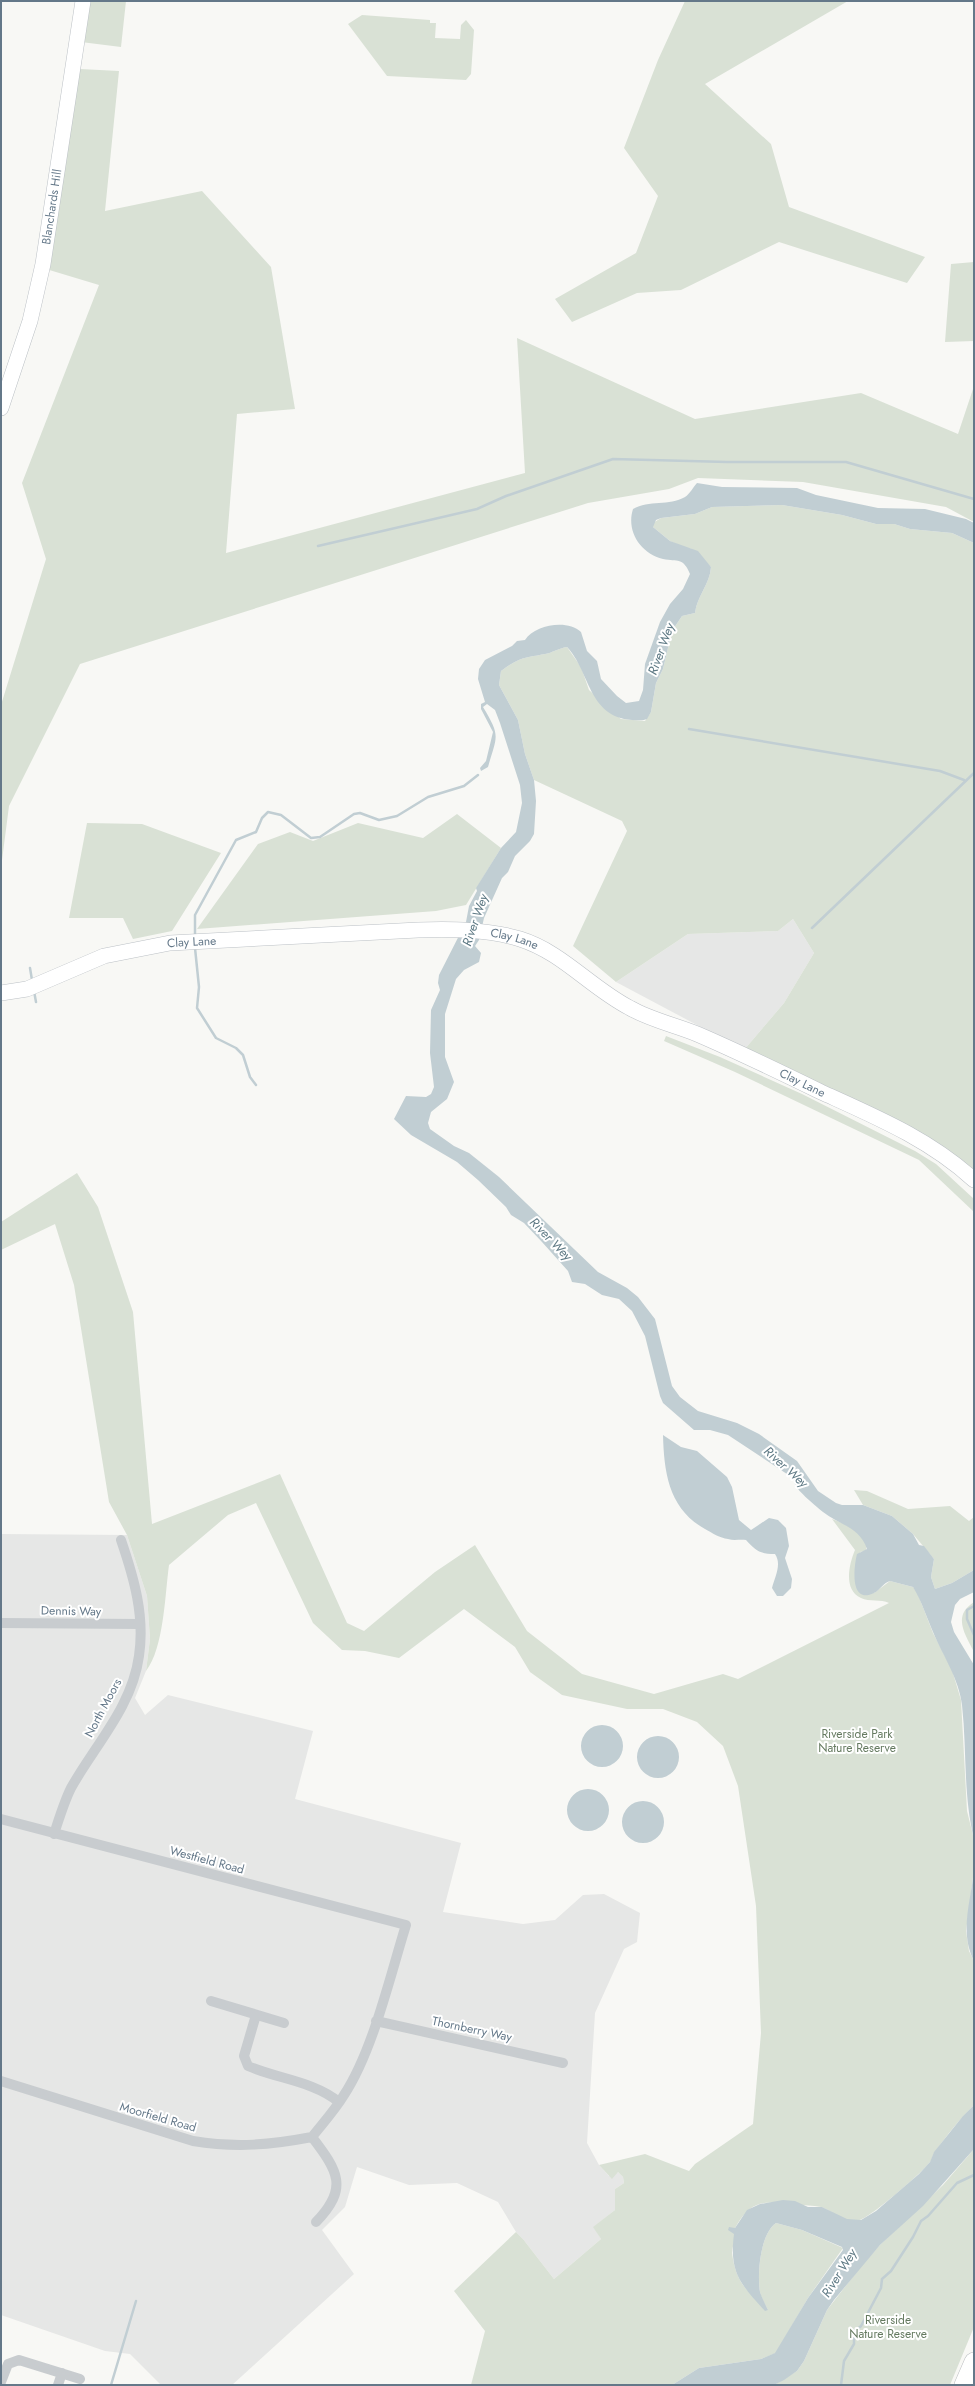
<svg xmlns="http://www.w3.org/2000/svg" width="975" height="2386" font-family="Jost,sans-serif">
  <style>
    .built { fill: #e6e7e6 }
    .green { fill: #d9e1d5 }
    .water { fill: #c1ced3 }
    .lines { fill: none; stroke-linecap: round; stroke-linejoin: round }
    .stream { stroke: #c1ced3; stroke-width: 2.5 }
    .secondary-casing { stroke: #bcc1c6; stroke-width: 16 }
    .highway-casing { stroke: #bcbfc2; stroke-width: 20 }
    .street { stroke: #c8cccf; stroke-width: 10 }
    .secondary { stroke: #fff; stroke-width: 15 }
    .highway { stroke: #fff; stroke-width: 19 }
    .labels { text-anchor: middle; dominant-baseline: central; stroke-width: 4; stroke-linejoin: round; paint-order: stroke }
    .street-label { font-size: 12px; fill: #647889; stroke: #fff }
    .park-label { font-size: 12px; fill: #657a60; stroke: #fff }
    .water-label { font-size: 13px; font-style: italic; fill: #5f7a85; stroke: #fff }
  </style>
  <rect width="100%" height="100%" fill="#f8f8f5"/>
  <path class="built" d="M793 919 814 953 784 1003 744 1050 616 982 688 934 778 931Z
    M1 1534 127 1535 147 1596 150 1639 146 1671 135 1698 145 1715 168 1695 313 1731 295 1799 461 1843 443 1912 523 1924 555 1920 583 1895 604 1894 640 1913 637 1942 624 1949 595 2013 587 2143 599 2165 609 2176 618 2172 623 2177 624 2183 615 2189V2210L594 2227 601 2239 554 2279 523 2239 516 2232 498 2202 457 2183 409 2185 357 2167 345 2207 322 2230 354 2274 232 2385H161L130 2354 105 2351 1 2315Z"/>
  <path class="green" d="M88 1H126L121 47 81 42Z
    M685 1H848L705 84 771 144 789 207 925 257 907 283 779 242 681 290 637 293 572 322 555 299 636 253 658 196 624 148 658 60Z
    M362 15 430 20V23H436L435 38 460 39 461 25 466 20 474 30 471 74 466 80 387 76 348 24Z
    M80 69 119 71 105 211 202 191 271 267 295 409 237 414 226 553 525 473 517 338 695 419 861 393 958 434 974 386V522L946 507 803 482 698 478 669 489 588 503 80 664 9 806 1 868V705L46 559 22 483 99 285 46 269Z
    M974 262V341L945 342 951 264Z
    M782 505 842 515 876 524H894L910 529 952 533 974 543V1174L744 1050 784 1003 814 953 793 919 778 931 688 934 616 982 573 946 627 831 622 821 534 780 525 754 518 720 499 685 501 671C520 657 524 658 545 654 552 653 559 648 567 647L581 667 589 690 621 719 645 721 651 712 656 683 663 669 672 631 682 616 695 613C697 596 710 584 711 567L692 549 682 547 670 541 653 527V523L661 518 695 514 712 507Z
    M457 814 501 848 466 905 436 911 197 929 258 844 290 832 313 841 358 823 423 838Z
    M87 823 142 824 221 853 172 931 133 939 123 918H69Z
    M666 1036 720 1057 802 1094 915 1151 936 1164 974 1199V1212L919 1160 735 1072 664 1041Z
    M77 1173 98 1207 133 1312 152 1524 280 1474 347 1623 364 1631 435 1572 475 1545 527 1631 582 1674 654 1694 723 1674 738 1679 889 1603C881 1599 869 1602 861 1598 843 1590 849 1564 855 1550L832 1519C844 1523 870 1535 866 1551L860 1552 874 1593 890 1581 913 1587 917 1592 933 1633 952 1670 961 1700 967 1811 974 1839V1870L966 1931 969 1951 974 1961V2105C960 2119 946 2136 935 2152 932 2155 932 2160 930 2162 923 2172 868 2220 857 2221 844 2222 835 2213 824 2208 816 2205 807 2206 800 2205 767 2202 753 2196 735 2228H731C732 2230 733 2232 734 2233 736 2238 732 2247 732 2253 736 2283 746 2290 768 2310 765 2304 761 2298 760 2292 757 2275 760 2234 776 2223L802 2230 843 2248 808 2298 776 2353 761 2359 699 2368 672 2385H471L485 2331 454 2291 516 2232 523 2239 554 2279 601 2239 593 2227 615 2210V2189L624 2183 623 2177 618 2172 612 2179 599 2165 645 2154 689 2171 695 2164 753 2124 761 2033 756 1906 738 1786 723 1746 697 1722 663 1709H627L562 1695 530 1672 515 1647 464 1609 399 1658 365 1651 342 1650 313 1623 256 1503 228 1515 169 1565C165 1594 164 1648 146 1671L150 1639 147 1596 127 1535 109 1502 74 1285 55 1224 1 1250V1222Z
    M854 1490 867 1491 908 1509 950 1506 969 1521 974 1517V1570L952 1583 935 1589 931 1577 934 1559 913 1534 892 1516 863 1505Z
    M974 1602V1652C965 1634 952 1616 974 1602Z
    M974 2149V2327L950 2385H774L797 2371 804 2361 827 2310 862 2265 880 2245 943 2185Z"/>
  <path class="water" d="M697 483 722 487 797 488 816 495 878 508 925 509 966 519 974 523V543L952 533 910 529 894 524H876L842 515 782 505 712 507 695 514 661 518 656 520 653 527 670 541 698 551 711 567C710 584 697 596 695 613L682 616 672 631 663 669 656 683 651 712 647 719C643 721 637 720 632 720 588 717 590 671 567 647 559 648 552 653 545 654 524 658 520 657 501 671L499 685 518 720 525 754 534 780 536 801 534 834 530 841 515 856 508 872 502 878 484 918 479 940 475 946 481 953 479 962 464 970 456 979 445 1014V1057L454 1082 447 1099 431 1112 428 1123 430 1129 454 1146 469 1153 499 1177 598 1272 627 1288 638 1297 655 1319 672 1386 680 1397 698 1411 737 1423 759 1434 797 1461 818 1491 836 1503 842 1505H863L892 1516 913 1534 919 1545 924 1546 934 1559 931 1577 935 1589 952 1583 974 1570V1592L960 1599 955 1605 951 1622 954 1632 974 1665V1839C963 1795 967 1750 962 1705 959 1679 943 1656 933 1632 926 1616 922 1602 913 1587L890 1581C883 1583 880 1590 874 1593 849 1605 854 1566 857 1554L867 1549C860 1527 839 1525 823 1512 817 1507 797 1491 795 1484 794 1482 794 1480 793 1478L728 1435 710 1430H694L663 1403 660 1396 645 1336 632 1311 619 1299 602 1295 585 1284 572 1282 568 1271 542 1242 524 1223 511 1215 506 1207 478 1180 457 1162 411 1135 394 1119 406 1096 426 1097 431 1094 434 1087 430 1053 431 1010 440 990 438 983 439 975 466 922 469 906 477 891 476 888 501 848 516 832 522 803 520 785 500 723 495 710 487 704 483 707C501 737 497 735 488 767L481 771 480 768 486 761 493 732 481 709V704L485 702 478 679 479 669 485 660 512 646 517 641 525 640C535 625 567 619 581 632L587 651 597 661 601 679 617 696 626 703 639 701 643 690 645 664 660 622 670 604 683 589 690 574C683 557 678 562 663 559 640 553 626 531 633 509 649 500 669 506 685 497 690 494 693 487 697 483Z
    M663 1435 681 1447 697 1451 727 1477 732 1487 739 1520 751 1530 769 1518 778 1520 786 1528 789 1546 785 1558 792 1579 791 1588 783 1596H777L772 1588C775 1577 782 1564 775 1554 760 1554 756 1551 746 1540 740 1539 734 1541 728 1539 720 1538 712 1533 705 1529 669 1509 664 1473 663 1435Z
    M581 1746a21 21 0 1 1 42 0a21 21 0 1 1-42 0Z
    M637 1757a21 21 0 1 1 42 0a21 21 0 1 1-42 0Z
    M567 1810a21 21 0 1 1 42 0a21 21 0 1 1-42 0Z
    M622 1822a21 21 0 1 1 42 0a21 21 0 1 1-42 0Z
    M974 1870V1961C959 1932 971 1901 974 1870Z
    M974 2105V2149L923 2206 880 2245 834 2300 827 2310 804 2361 797 2371 784 2380 774 2385H672L699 2368 761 2359 775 2353 808 2298 843 2250 842 2247 802 2230 776 2223C760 2234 757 2275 760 2292 762 2298 765 2304 768 2310L765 2311C740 2284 729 2272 734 2234L728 2230 729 2227 735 2228 747 2210 760 2204 783 2200 795 2201 808 2207H822L847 2219 861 2220 876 2211 919 2174 930 2162 934 2152 963 2116Z"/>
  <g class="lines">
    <path class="stream" d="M318 546 477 509 506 496 613 459 727 462H846L974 499
      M689 729 940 771 964 780
      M812 928 974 773
      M195 937V915L236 840 256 832 262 818 268 812 281 815 311 838 320 837 354 814 360 813 379 820 397 816 428 797 464 786 478 775
      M195 948 199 987 197 1008 216 1038 236 1048 243 1055 250 1077 256 1085
      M30 968 32 980
      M34 991 36 1002
      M974 1606 967 1610V1619L974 1635
      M111 2385 136 2301
      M841 2385 844 2361 854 2344V2332L861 2326 881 2288 882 2279 891 2271 913 2237 921 2221 928 2216 957 2183 974 2175"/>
    <defs>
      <g id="secondary">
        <path id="s1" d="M1 408 30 321 43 264 83 1"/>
        <path id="s2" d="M1 993 27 989 104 956 170 943 418 930C451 929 487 929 520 939 562 952 591 988 630 1008 651 1020 675 1025 697 1034 739 1052 780 1072 821 1092 876 1117 929 1139 974 1180"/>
      </g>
      <path id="highway" d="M964 2385 974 2362"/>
    </defs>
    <use href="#secondary" class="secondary-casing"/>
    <use href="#highway" class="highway-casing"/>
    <path class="street" d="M1 1623 140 1624
      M1 1819 406 1925C390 1976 373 2051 344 2095 335 2110 323 2123 312 2137
      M54 1834C59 1819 64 1802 71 1788 95 1745 132 1707 139 1656 145 1616 134 1578 121 1540
      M211 2001 284 2023
      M256 2015 244 2056 248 2066C278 2079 313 2081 339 2102
      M376 2021 563 2063
      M1 2081 193 2141C236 2148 270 2145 312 2137
      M312 2137C338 2171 349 2188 316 2222
      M1 2382 8 2364 19 2360 80 2379
      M58 2385 62 2373"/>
    <use href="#secondary" class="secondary"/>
    <use href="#highway" class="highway"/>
  </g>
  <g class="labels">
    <g class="street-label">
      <text stroke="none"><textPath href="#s1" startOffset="208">Blanchards Hill</textPath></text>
      <text stroke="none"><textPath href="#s2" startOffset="523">Clay Lane</textPath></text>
      <text stroke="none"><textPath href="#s2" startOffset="199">Clay Lane</textPath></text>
      <text stroke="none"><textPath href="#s2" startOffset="847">Clay Lane</textPath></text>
      <text transform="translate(71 1611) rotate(1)">Dennis Way</text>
      <text transform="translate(103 1708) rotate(-62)">North Moors</text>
      <text transform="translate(207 1860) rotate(15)">Westfield Road</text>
      <text transform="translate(472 2029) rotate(12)">Thornberry Way</text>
      <text transform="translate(158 2117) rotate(16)">Moorfield Road</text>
    </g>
    <g class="park-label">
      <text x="857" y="1734">Riverside Park<tspan x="857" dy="14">Nature Reserve</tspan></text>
      <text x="888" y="2320">Riverside<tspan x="888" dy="14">Nature Reserve</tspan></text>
    </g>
    <g class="water-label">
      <text transform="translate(661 649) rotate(-70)">River Wey</text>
      <text transform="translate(475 920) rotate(-71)">River Wey</text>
      <text transform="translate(551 1239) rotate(46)">River Wey</text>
      <text transform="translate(786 1467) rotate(42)">River Wey</text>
      <text transform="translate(839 2273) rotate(-58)">River Wey</text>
    </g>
  </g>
  <rect width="975" height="2386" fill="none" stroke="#647889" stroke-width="4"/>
</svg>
